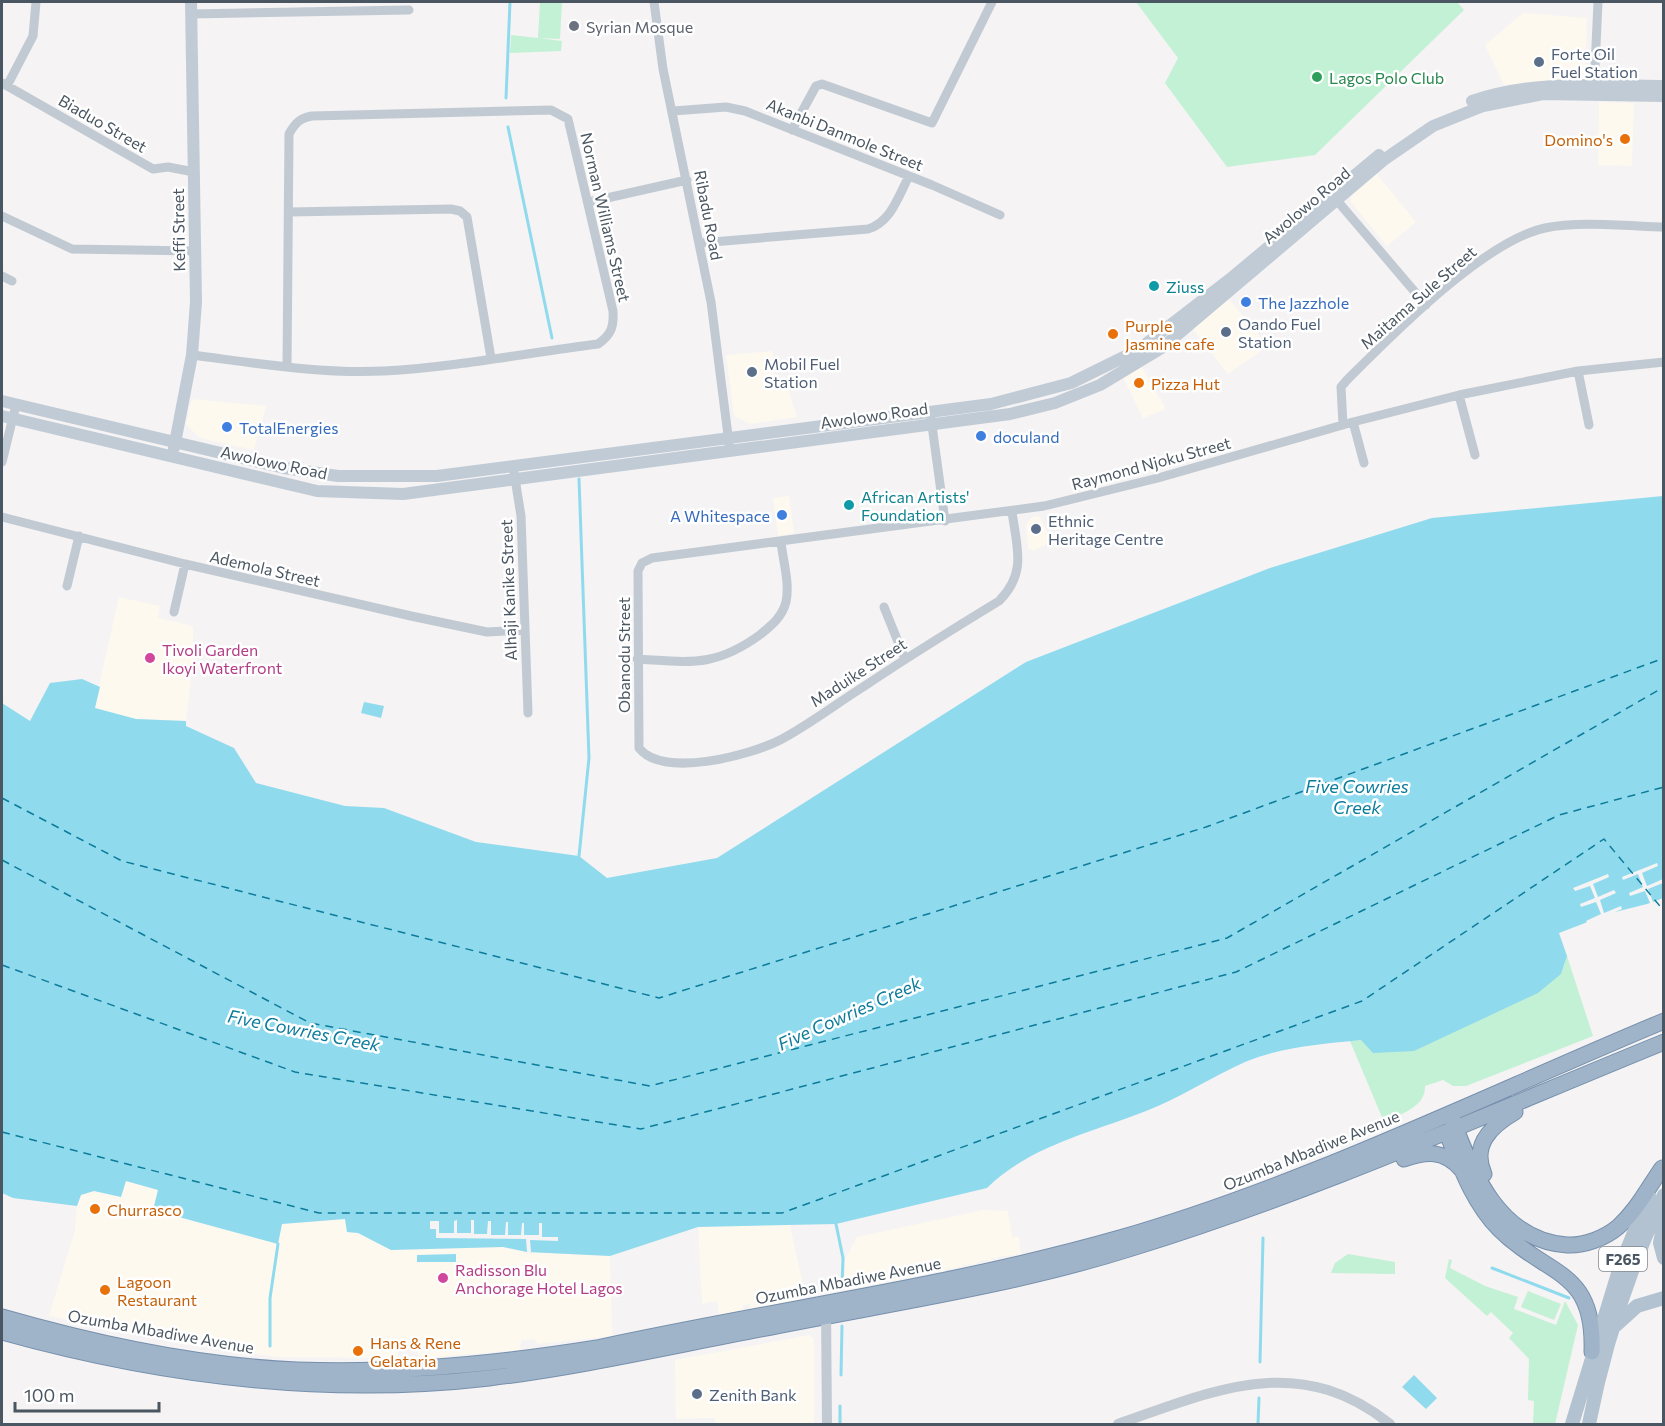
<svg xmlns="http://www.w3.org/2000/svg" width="1665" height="1426" font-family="Commissioner,sans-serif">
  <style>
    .commercial { fill: #fdf9ef }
    .green { fill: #c3f1d5 }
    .water { fill: #90daee }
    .pier { fill: #f5f3f3 }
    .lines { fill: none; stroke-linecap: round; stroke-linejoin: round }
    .stream { stroke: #90daee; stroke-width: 3 }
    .ferry { stroke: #0c7c9b; stroke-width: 1.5; stroke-dasharray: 8 6; stroke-linecap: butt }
    .trunk-casing { stroke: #7690ad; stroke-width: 17 }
    .minor { stroke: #c1cad2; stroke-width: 9 }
    .tertiary { stroke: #c1cad2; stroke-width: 10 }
    .secondary { stroke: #c1cbd6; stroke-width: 12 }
    .primary { stroke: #b3c2d1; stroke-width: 14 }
    .trunk { stroke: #9fb4c9; stroke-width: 15 }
    .worship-dot { fill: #6b7280; stroke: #fff; stroke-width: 2 }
    .service-dot { fill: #5c6f8a; stroke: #fff; stroke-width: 2 }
    .leisure-dot { fill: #2e9e5b; stroke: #fff; stroke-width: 2 }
    .food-dot { fill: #e8710a; stroke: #fff; stroke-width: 2 }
    .culture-dot { fill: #0f9aa8; stroke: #fff; stroke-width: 2 }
    .shop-dot { fill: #3f7fe0; stroke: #fff; stroke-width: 2 }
    .hotel-dot { fill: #d1479c; stroke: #fff; stroke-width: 2 }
    .labels { text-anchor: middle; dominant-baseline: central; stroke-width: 5; stroke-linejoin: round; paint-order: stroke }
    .shield { fill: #fff; stroke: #808990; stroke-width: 1.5 }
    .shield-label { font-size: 15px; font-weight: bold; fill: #4a5661 }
    .worship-label { font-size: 16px; fill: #5b616d; stroke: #fff; text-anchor: start }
    .service-label { font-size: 16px; fill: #4e5e75; stroke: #fff; text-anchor: start }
    .leisure-label { font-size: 16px; fill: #27864d; stroke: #fff; text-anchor: start }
    .street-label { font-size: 16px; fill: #4a5661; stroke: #fff }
    .food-label { font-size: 16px; fill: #c56008; stroke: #fff; text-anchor: start }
    .culture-label { font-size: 16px; fill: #0d838f; stroke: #fff; text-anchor: start }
    .shop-label { font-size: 16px; fill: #366cbe; stroke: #fff; text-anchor: start }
    .hotel-label { font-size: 16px; fill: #b23c85; stroke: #fff; text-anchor: start }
    .water-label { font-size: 18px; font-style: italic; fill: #0c7c9b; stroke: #fff }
  </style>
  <rect width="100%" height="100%" fill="#f5f3f3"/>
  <path class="commercial" d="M1523 13 1587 18 1585 79 1504 85 1485 45Z
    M1599 102 1634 103 1632 166 1598 165Z
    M1375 172 1416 222 1387 246 1351 202V192Z
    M1226 296 1268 346 1228 374 1191 327Z
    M772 351 777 390 788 389 797 417 751 424 734 416 726 355Z
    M1139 362 1166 409 1143 418 1121 373Z
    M192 399 266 406 254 450 200 438 186 424Z
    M789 496 794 533 778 536 773 498Z
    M1039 516 1052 541 1033 551 1028 548 1026 524 1032 517Z
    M119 597 160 606 158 618 193 626V663L186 721 136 719 94 708Z
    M125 1181 159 1190 153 1210 278 1244 282 1224 345 1219 347 1232 358 1233 391 1250 503 1247 527 1252 610 1256 612 1336 538 1344 534 1339 521 1340 520 1350 424 1358 418 1355 417 1347 399 1348 398 1358 277 1357 182 1344 49 1316 75 1230 77 1206 81 1195 94 1191 120 1197Z
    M983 1210 1008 1211 1012 1237H1019L1021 1254 997 1257 995 1259 992 1257 991 1261 983 1260 972 1265 969 1263 967 1266 964 1264 962 1267 946 1269 944 1272H928L926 1275 917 1274 915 1277 912 1275 910 1278H899L896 1281 892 1279 890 1282 886 1280 884 1284 880 1282 878 1285 875 1283 868 1287 865 1285 862 1288 860 1285 857 1288 844 1290 845 1259 857 1237Z
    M790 1225 804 1290 798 1302 750 1311V1304L743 1305V1311L719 1316 717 1301 702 1304 698 1227Z
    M809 1335 814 1339V1424H715V1418L676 1419 675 1360Z"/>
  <path class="green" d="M540 2H562L560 39 539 38 562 41 561 51 510 53 511 35 538 38Z
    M1136 2H1457L1464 10 1315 155 1227 167 1165 83 1178 58Z
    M1567 956 1593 1036 1466 1086H1453L1443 1080 1425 1086C1426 1107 1400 1114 1384 1122L1350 1041 1361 1040 1561 974Z
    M1348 1254 1395 1262V1274L1331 1273 1335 1263Z
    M1449 1259 1452 1260 1450 1268 1485 1286 1518 1297 1514 1309 1556 1325 1565 1301 1578 1325 1555 1424H1533L1534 1401 1528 1400 1529 1359 1509 1338 1513 1333 1491 1312 1487 1316 1445 1278Z
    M1528 1291 1561 1304 1554 1320 1521 1307Z"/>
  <path class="water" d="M1663 496V900L1611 913 1559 933 1567 956 1561 974 1538 993 1414 1051 1373 1053 1361 1040C1322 1044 1281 1047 1245 1062 1211 1077 1180 1098 1146 1111 1093 1132 1029 1146 987 1188L836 1224 698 1227 610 1256 527 1252 503 1247 391 1250 358 1233 347 1232 345 1219 282 1224 278 1244 153 1210 158 1190 126 1181 121 1197 94 1191 81 1195 77 1206 13 1198 2 1193V703L30 721 50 683 82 679 100 687 95 708 136 719 186 721V726L234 748 256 783 345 806 384 808 476 842 579 856 607 878 717 858 1026 662 1270 568 1432 518Z
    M364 702 384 706 381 718 361 713Z
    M456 1254V1262H417V1255Z
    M1414 1375 1437 1398 1426 1409 1402 1387Z"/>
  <path class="pier" d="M1657 863 1658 866 1642 873 1647 886 1663 879V883L1648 889 1653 902 1663 898V901L1636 911 1650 903 1645 891 1630 896 1629 893 1643 887 1638 874 1623 880 1622 877Z
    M1608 874 1609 877 1593 884 1598 897 1614 890 1616 893 1600 900 1604 913 1621 906 1622 909 1588 924 1586 921 1601 914 1596 902 1581 907 1580 904 1595 898 1590 886 1575 891 1573 888Z
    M457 1220V1233H471V1220H474V1234H487L488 1221H491V1235H505L506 1222H508V1235H521L522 1223H524V1235H539V1223H542V1237H558V1241L530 1240 531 1252H527L526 1239 436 1238V1229H430V1221H439V1233H454V1221Z"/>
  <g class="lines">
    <path class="stream" d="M506 98 510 2
      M508 127 552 338
      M579 856 589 758 579 479
      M836 1224 843 1258 842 1287
      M1492 1268 1569 1298
      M270 1346V1298L278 1244
      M1260 1362 1263 1238
      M841 1375 842 1326
      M840 1424V1406
      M1258 1424 1259 1398"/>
    <path class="ferry" d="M2 798 122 861 659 998 1206 827 1664 658
      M2 860 310 1023 650 1086 1227 938 1664 687
      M2 965 295 1072 641 1129 1236 972 1559 815 1664 787
      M2 1132 319 1213H782L1362 1001 1604 839 1664 911"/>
    <defs>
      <path id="trunk" d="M1453 1121C1473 1175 1501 1241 1567 1245 1584 1246 1605 1238 1618 1227 1637 1210 1648 1188 1662 1168
        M1448 1136C1461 1168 1474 1204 1499 1229 1547 1277 1595 1268 1592 1352
        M1404 1159C1427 1151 1444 1150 1461 1169
        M1484 1174C1471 1145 1491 1126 1515 1112
        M2 1317C96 1344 199 1366 297 1370 398 1374 497 1364 597 1348 771 1310 948 1287 1120 1238 1307 1184 1484 1096 1664 1021
        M2 1332C160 1376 325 1397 489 1378 580 1367 671 1346 761 1329 884 1304 1012 1286 1132 1248 1314 1192 1487 1114 1664 1042"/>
    </defs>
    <use href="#trunk" class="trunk-casing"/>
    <path class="minor" d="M654 2 663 69 711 302 730 451
      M191 14 409 10
      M2 83 153 169 168 167 194 172
      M7 86 33 36 36 2
      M1594 89 1598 2
      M673 111 726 107 745 111 932 185 1000 215
      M792 130 816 86 822 84 932 123 992 2
      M1334 197 1426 305
      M589 202 687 180
      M290 212 451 209 460 211 467 217 491 358
      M2 216 72 249 196 251
      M700 243 868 229C891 222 898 197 909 176
      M2 276 12 281
      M192 355C255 363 320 374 384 371 455 367 527 353 598 344 611 335 614 327 613 311L568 119 551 110 312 116C300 118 295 123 289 134L287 367
      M1578 371 1589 425
      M1459 395 1475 455
      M931 418 945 521
      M1353 422 1364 463
      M1343 425 1341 387 1347 380C1392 335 1484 241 1545 228 1577 221 1629 226 1664 227
      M2 462 16 405
      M513 466 521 516 528 713
      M1012 512C1017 548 1027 573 999 601 953 629 908 657 863 687 836 704 810 724 782 739 752 755 663 779 639 748L638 571 642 563 652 558 1044 506 1158 478 1353 422 1459 395 1578 371 1664 362
      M2 517 185 564 411 616 487 632 525 630
      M67 586 79 536
      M884 607 905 659
      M174 612 185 564
      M637 659C690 662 715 668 761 634 772 625 782 617 786 602 790 583 783 561 781 542"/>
    <path class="tertiary" d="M826 1311 827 1424
      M1118 1424C1216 1390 1298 1351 1390 1424"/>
    <path class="secondary" d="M1472 101C1534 80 1598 85 1664 86
      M2 401 284 468 338 476H437L991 404 1071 383 1138 350 1230 279 1379 155
      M2 416 317 491 403 494 1010 414 1055 403 1100 385 1163 347 1385 159 1433 126 1483 106 1543 94 1664 96
      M174 448 192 355 196 302 191 2"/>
    <path class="primary" d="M1664 1222 1660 1243 1664 1258
      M1616 1325 1637 1306 1664 1298
      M1572 1424 1620 1267 1649 1196
      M1589 1424C1604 1347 1630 1267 1664 1195"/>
    <use href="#trunk" class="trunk"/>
  </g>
  <circle class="worship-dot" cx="574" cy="26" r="6"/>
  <g class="service-dot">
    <circle cx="1539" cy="62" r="6"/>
    <circle cx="1226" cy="332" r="6"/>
    <circle cx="752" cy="372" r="6"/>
    <circle cx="1036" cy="529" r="6"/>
    <circle cx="697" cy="1394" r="6"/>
  </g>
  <circle class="leisure-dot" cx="1317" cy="77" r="6"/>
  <g class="food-dot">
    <circle cx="1625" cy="139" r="6"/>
    <circle cx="1113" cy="334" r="6"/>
    <circle cx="1139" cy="383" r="6"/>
    <circle cx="95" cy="1209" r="6"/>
    <circle cx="105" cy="1290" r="6"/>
    <circle cx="358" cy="1351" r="6"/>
  </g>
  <g class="culture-dot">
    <circle cx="1154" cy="286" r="6"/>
    <circle cx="849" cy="505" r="6"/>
  </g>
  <g class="shop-dot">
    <circle cx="1246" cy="302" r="6"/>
    <circle cx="227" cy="427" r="6"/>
    <circle cx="981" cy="436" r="6"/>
    <circle cx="782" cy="515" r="6"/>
  </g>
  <g class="hotel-dot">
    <circle cx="150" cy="658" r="6"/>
    <circle cx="443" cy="1278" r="6"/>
  </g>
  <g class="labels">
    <rect class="shield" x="1599" y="1247" width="48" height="24" rx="4.5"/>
    <g class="shield-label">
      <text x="1623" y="1259">F265</text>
    </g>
    <g class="worship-label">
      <text x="586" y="26">Syrian Mosque</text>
    </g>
    <g class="service-label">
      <text x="1551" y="53">Forte Oil<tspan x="1551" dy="18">Fuel Station</tspan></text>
      <text x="1238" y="323">Oando Fuel<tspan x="1238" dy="18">Station</tspan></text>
      <text x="764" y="363">Mobil Fuel<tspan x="764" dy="18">Station</tspan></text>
      <text x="1048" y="520">Ethnic<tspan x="1048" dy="18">Heritage Centre</tspan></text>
      <text x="709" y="1394">Zenith Bank</text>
    </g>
    <g class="leisure-label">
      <text x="1329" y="77">Lagos Polo Club</text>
    </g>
    <g class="street-label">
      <text transform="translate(103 123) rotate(30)">Biaduo Street</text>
      <text transform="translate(845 134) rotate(22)">Akanbi Danmole Street</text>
      <text transform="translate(1306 205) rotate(-40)">Awolowo Road</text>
      <text transform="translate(709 215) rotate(79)">Ribadu Road</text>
      <text transform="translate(606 217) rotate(77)">Norman Williams Street</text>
      <text transform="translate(178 230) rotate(-91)">Keffi Street</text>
      <text transform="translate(1418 297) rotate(-41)">Maitama Sule Street</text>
      <text transform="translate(874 415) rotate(-8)">Awolowo Road</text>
      <text transform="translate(274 462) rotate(12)">Awolowo Road</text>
      <text transform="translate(1151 463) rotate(-15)">Raymond Njoku Street</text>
      <text transform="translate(265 568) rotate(13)">Ademola Street</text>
      <text transform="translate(508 590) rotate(-92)">Alhaji Kanike Street</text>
      <text transform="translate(623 655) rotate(-90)">Obanodu Street</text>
      <text transform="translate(858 672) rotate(-33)">Maduike Street</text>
      <text transform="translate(1311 1150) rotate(-22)">Ozumba Mbadiwe Avenue</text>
      <text transform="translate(848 1280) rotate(-11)">Ozumba Mbadiwe Avenue</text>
      <text transform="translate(161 1331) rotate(10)">Ozumba Mbadiwe Avenue</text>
    </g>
    <g class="food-label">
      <text x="1613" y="139" text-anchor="end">Domino's</text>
      <text x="1125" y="325">Purple<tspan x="1125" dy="18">Jasmine cafe</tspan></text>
      <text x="1151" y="383">Pizza Hut</text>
      <text x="107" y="1209">Churrasco</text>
      <text x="117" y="1281">Lagoon<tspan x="117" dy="18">Restaurant</tspan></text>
      <text x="370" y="1342">Hans &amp; Rene<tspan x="370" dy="18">Gelataria</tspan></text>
    </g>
    <g class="culture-label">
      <text x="1166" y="286">Ziuss</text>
      <text x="861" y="496">African Artists'<tspan x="861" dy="18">Foundation</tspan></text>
    </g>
    <g class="shop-label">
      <text x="1258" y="302">The Jazzhole</text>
      <text x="239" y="427">TotalEnergies</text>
      <text x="993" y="436">doculand</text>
      <text x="770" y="515" text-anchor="end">A Whitespace</text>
    </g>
    <g class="hotel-label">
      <text x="162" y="649">Tivoli Garden<tspan x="162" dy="18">Ikoyi Waterfront</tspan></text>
      <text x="455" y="1269">Radisson Blu<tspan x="455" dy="18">Anchorage Hotel Lagos</tspan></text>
    </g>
    <g class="water-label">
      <text x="1357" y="786">Five Cowries<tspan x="1357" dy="21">Creek</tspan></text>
      <text transform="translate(849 1013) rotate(-24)">Five Cowries Creek</text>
      <text transform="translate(304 1030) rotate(11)">Five Cowries Creek</text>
    </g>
  </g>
  <rect width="1665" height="1426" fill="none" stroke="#4a5661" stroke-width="6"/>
  <path d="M15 1402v9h144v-9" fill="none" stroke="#4a5661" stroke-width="3"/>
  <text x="24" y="1402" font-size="18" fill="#4a5661" stroke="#ffffff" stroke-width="4.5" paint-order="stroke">100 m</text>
</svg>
